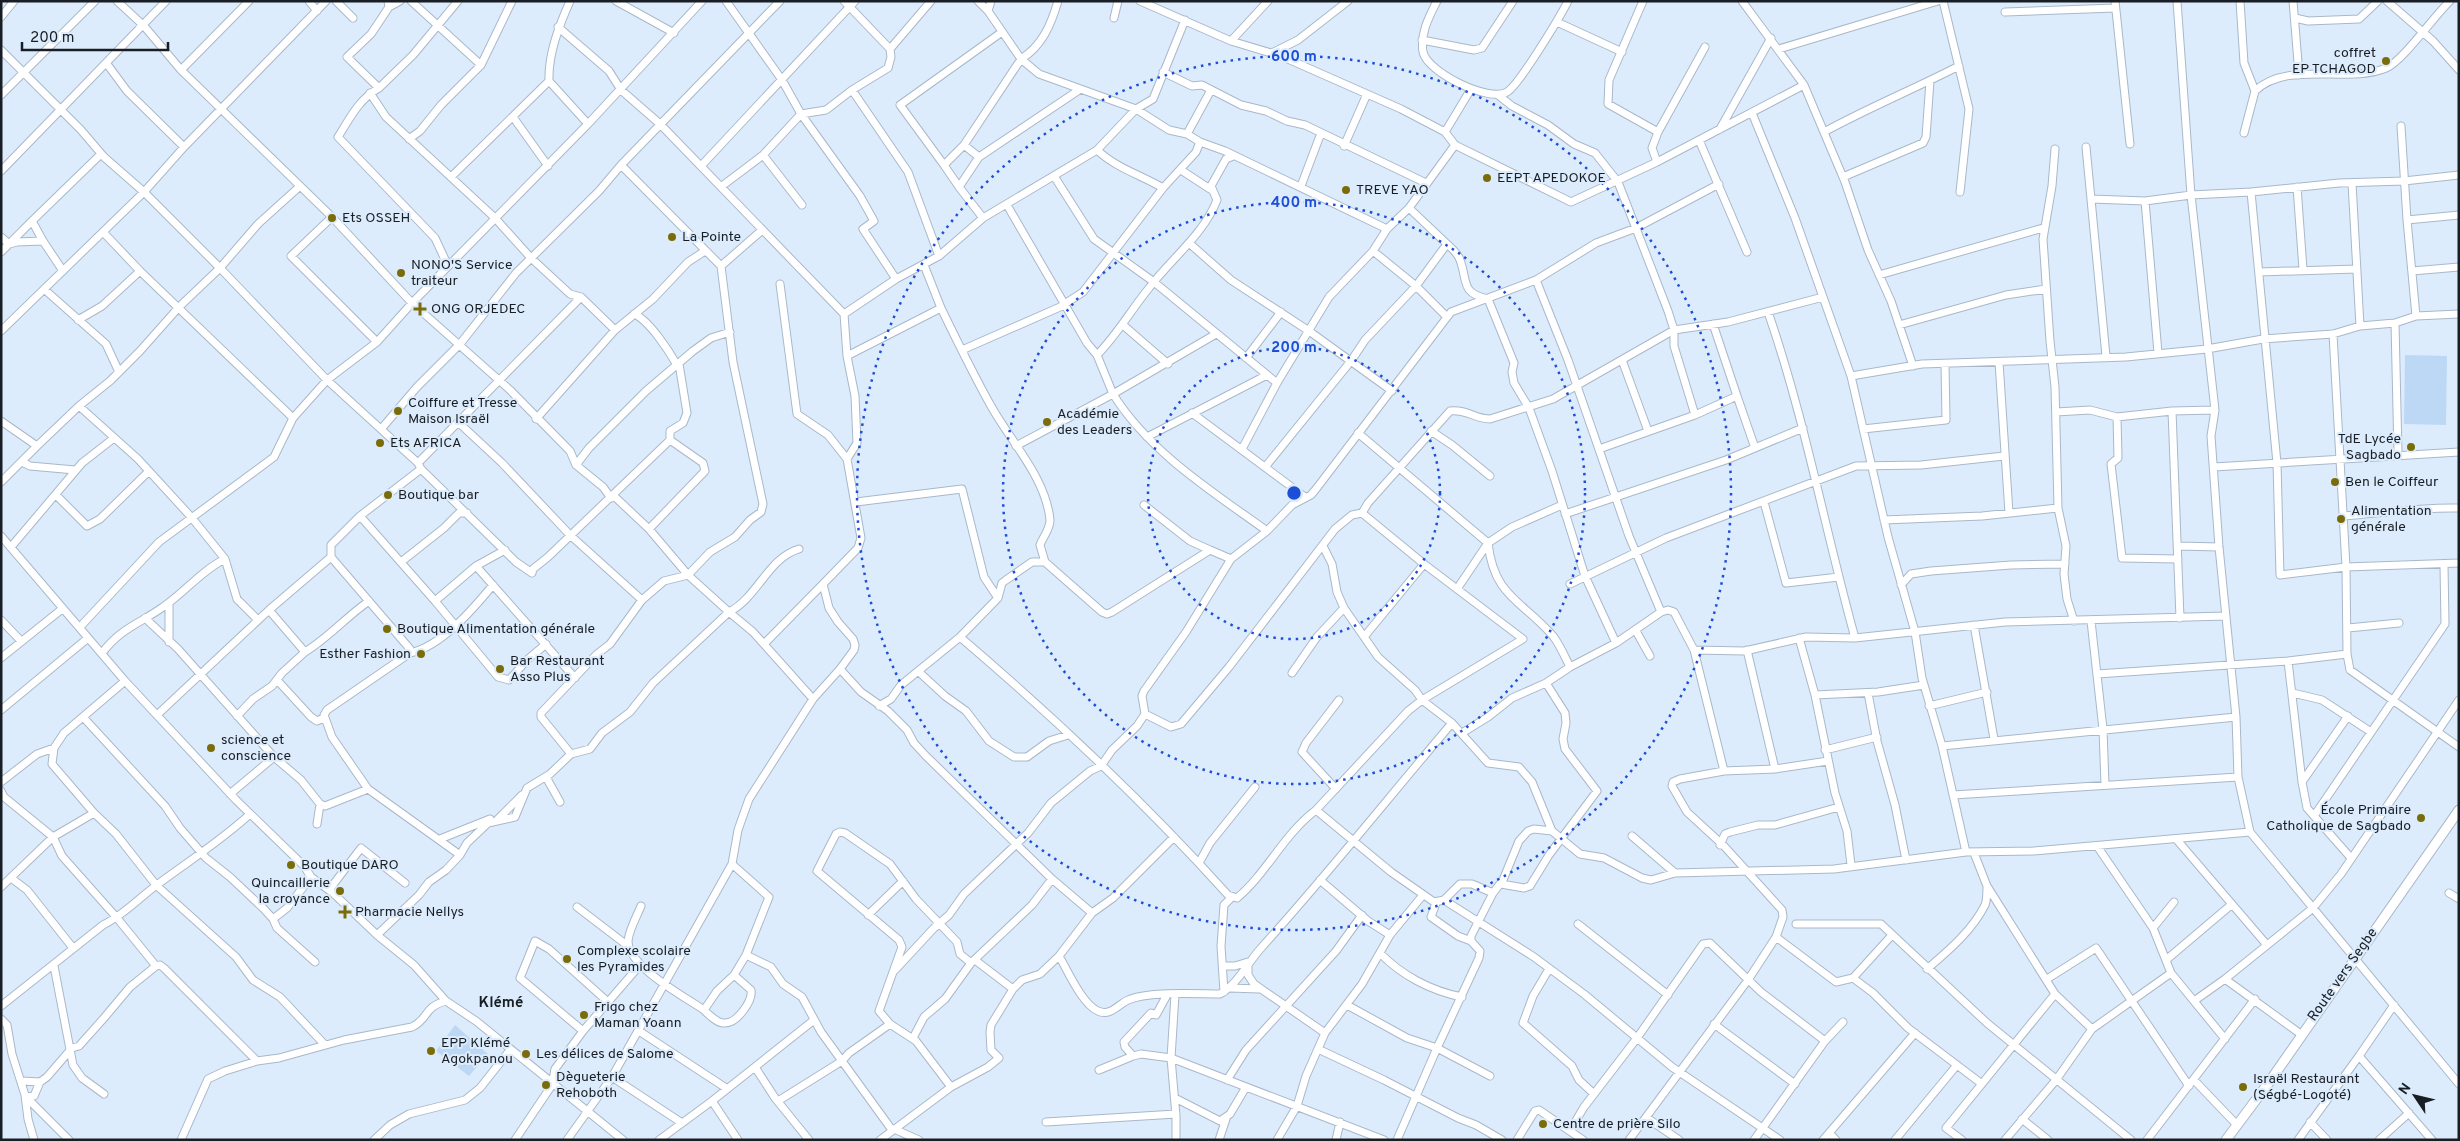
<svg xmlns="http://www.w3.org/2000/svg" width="2460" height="1141" font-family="Overpass,sans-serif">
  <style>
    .green { fill: #bdd8f5 }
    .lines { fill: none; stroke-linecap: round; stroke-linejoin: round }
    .minor-casing { stroke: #a9b8c9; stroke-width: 9 }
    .major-casing { stroke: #a9b8c9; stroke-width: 11 }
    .minor { stroke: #fff; stroke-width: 7 }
    .major { stroke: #fff; stroke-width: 9 }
    .ring { fill: none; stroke: #1d4ed8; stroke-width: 2.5; stroke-dasharray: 2.5 5 }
    .poi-dot { fill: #7a6d09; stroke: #dcecfd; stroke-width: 2 }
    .labels { text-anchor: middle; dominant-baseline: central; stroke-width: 4; stroke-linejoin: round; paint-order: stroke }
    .poi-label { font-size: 14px; fill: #181e24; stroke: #dcecfd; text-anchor: start }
    .street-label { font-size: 14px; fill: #181e24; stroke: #dcecfd }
    .neighbourhood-label { font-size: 15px; font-weight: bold; fill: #181e24; stroke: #dcecfd }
    .centre { fill: #1d4ed8; stroke: #dcecfd; stroke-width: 2.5 }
    .ring-label { font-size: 15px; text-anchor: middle; font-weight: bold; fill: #1d4ed8; stroke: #dcecfd; stroke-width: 4; stroke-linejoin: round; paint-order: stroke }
  </style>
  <rect width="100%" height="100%" fill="#dcecfd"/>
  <path class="green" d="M2405 355 2447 356 2446 425 2404 424Z
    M455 1025 488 1054 469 1076 436 1051Z"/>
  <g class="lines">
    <defs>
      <path id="minor" d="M117 1 144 26 181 70 332 217 412 303 510 390 570 451 576 465 603 487 611 498 614 496 649 529 688 575 729 612 653 683 630 712 602 733 590 749 571 754 550 774 527 788 515 817 488 823 467 843 460 855 446 870 429 882 419 895 377 935
        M309 1 317 11
        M336 1 353 18
        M388 1 389 7 371 34 347 57 379 88C359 99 350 118 338 137L435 238 448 266
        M411 1 481 65
        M616 1 674 33
        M726 1 782 80 801 114 860 196 874 221 863 229 896 279
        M844 1 890 49
        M978 1 988 11 1021 59 1039 74 1136 109 1169 130 1187 134 1200 142 1225 151 1387 229
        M1140 1 1231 41 1281 56 1401 109 1445 132 1455 145 1571 202 1657 162 1804 85
        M1437 1C1429 17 1420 33 1423 52 1427 72 1489 103 1507 92 1519 85 1560 17 1568 1
        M1643 1 1609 80 1608 104 1658 132
        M1742 1 1804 85 1845 182 1868 250 1891 301 1913 366
        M1943 1 1969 109 1960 192
        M2115 1 2130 144
        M2177 1 2191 195 2215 410 2211 436 2219 547 2236 717 2238 777 2250 832 2459 1084
        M2240 1 2244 63 2255 91 2244 133
        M2293 1 2299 75
        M2387 1 2433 41 2459 70
        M389 7 400 1
        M988 11 991 1
        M2005 12 2115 8
        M1 17 14 1
        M1114 18 1118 1
        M2295 18 2308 21 2359 19 2378 1
        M1557 22 1622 52
        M558 27 609 71 621 90 660 124 844 314 847 356 855 396 857 443 847 459 861 538 858 548 823 584 829 608 838 622 853 639 855 645 854 650 840 669 813 699 749 799 738 830 732 864 612 1077 567 1140
        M1422 40 1474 50 1482 48 1513 1
        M1231 41 1268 1
        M1779 49 1938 1
        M1 50 81 130 104 157 144 192 220 268 327 380 377 342 412 303 588 124 702 1
        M1272 53 1298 40 1348 1
        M107 64 127 91 184 147
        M181 70 249 1
        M1163 72 1192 86 1202 85 1241 105 1266 111 1287 121 1305 125 1426 183
        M549 81 588 124
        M379 88 413 55 458 1
        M852 90 908 172 939 256
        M2255 91C2287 60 2348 84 2386 68 2403 61 2434 16 2450 1
        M370 93 386 117 495 218 531 258 570 294 581 297 615 330
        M1 95 95 1
        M1498 95 1512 106 1548 125 1574 144 1595 153 1618 182 1668 311 1674 330V346L1695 415
        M1752 113 1795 218 1851 376 1888 537 1915 632 1922 678 1942 746 1966 852
        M513 117 548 166
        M2401 126 2407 220 2416 316
        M1720 129 1771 38
        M1445 132 1471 89
        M1824 132C1868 108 1914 89 1959 66
        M1187 134 1211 90
        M409 139 420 131 441 105 481 65 512 1
        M1699 140 1747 252
        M964 145 979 157
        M1344 146 1367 94
        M2086 147 2106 356
        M2055 149 2052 186 2043 239 2050 341 2055 387 2058 508 2066 546 2064 574 2067 599 2074 621
        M1097 150C1116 168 1141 175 1163 188
        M763 155 802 205
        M1657 162 1652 148 1658 132 1705 47
        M944 165 900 105 1002 32
        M701 166 855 1
        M1181 170 1210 189
        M1 171 166 1
        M1054 176 1094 239 1154 282 1277 383
        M451 177 549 81C548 54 559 26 570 1
        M1843 177 1923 143 1926 137 1930 81
        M2352 183 2360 326
        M1719 184 1636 228 1596 243 1536 280 1451 312 1316 489 1311 495 1292 505 1267 531 1231 559 1186 632 1144 691 1142 696 1145 714 1171 727 1181 724 1229 667 1335 529 1352 515 1362 513 1368 503 1450 411C1467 409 1475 419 1490 419L1553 399 1674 330 1728 322 1823 297
        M722 186 763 155 801 114 826 110 852 90 888 68 891 57 890 49 931 1
        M1301 186 1321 133
        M959 187 944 165 964 145 1021 59C1042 46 1051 25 1058 1
        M2297 187 2303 269
        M2251 192 2277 463 2280 575 2346 567 2459 563
        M2091 199 2145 201 2191 195 2251 192 2339 183 2404 181 2459 175
        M2145 201 2158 353
        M1007 205 1087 343 1097 355 1113 394 1016 446
        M332 217 291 256 377 342
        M983 218 959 187 979 157 1079 90
        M2407 220 2459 215
        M103 232 140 271 293 418
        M1 237 9 244 17 242 43 241 63 271
        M43 241 32 221 101 154
        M1189 243 1231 280 1309 331 1392 391
        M1447 244C1452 249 1458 253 1460 260 1468 281 1460 293 1488 299L1514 363 1512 372 1514 383 1529 408 1552 471 1585 576 1616 643
        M1373 251 1416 286 1446 316
        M1 252 32 221
        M924 265 941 308
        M721 266 761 231
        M2412 271 2459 267
        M2259 272 2357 269
        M1879 275 2043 228
        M780 284 797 414 828 435 847 459
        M44 289 106 344 119 372
        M1768 312C1805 419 1825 530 1855 638
        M634 314C649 320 669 351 677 365L679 364 687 413 683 423 670 431V440
        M844 314 896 279 939 256 983 218 1097 150 1136 109 1153 99 1185 20
        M78 320 102 306 140 271
        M2395 323 2398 454
        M1123 325 1168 364
        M1899 325 2006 295 2046 289
        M1 331 144 192 184 147 326 1
        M1216 334 1113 394C1149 452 1213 492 1267 531
        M2333 334 2346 567 2347 654 2350 670 2459 747
        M962 350 1060 307 1083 292 1163 188 1196 152 1200 142
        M1097 355C1117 335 1131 310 1149 288 1171 259 1204 234 1217 200L1211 186 1226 159 1233 156
        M847 356 941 308C957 341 973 374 991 406 1011 442 1046 478 1050 520 1050 530 1043 536 1040 545L1045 562 1102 612 1107 614 1112 612 1210 550 1231 559
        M1246 358 1281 312
        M1622 360 1648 431
        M1999 362 2009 513
        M1851 376 1922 364 2126 357 2207 349 2263 339 2333 334 2360 326 2395 323 2416 316 2459 314
        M1737 396 1755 448
        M79 406 110 381 140 351 179 307 220 268 258 224 299 187
        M2172 411 2180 618
        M2056 412 2090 410 2117 417 2172 411 2215 410
        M1192 413 1305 497
        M2117 417 2118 458 2111 464 2122 558 2178 559
        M536 419 615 330 653 299 688 262 705 251
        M1 421 37 446 1 482
        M459 423 502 463 570 535 642 600
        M382 428 417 387 460 344 516 273 599 191 621 165 780 1
        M1863 429 1946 420 1945 364
        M1431 431 1452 445 1490 476
        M1358 433 1488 543C1494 597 1522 600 1553 636 1560 645 1565 657 1570 667
        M1147 437 1267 375
        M37 446 79 406 138 459 192 518 225 559 237 599 258 620
        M1242 449 1277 383 1329 297 1373 251 1387 229 1409 208 1455 145
        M1599 449 1695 415 1737 396 1713 324
        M22 462 30 466 75 470
        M418 463 581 297
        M576 465 589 448 646 391 693 351 711 338 730 332
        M1266 466 1351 361 1365 340 1416 286 1447 244 1409 208
        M2214 467 2459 452
        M56 495 87 526 100 519 148 472
        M856 502 962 489 984 577 998 598 960 637
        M1764 502 1786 583 1839 577
        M1144 505 1190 541 1210 550
        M1565 514 1726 460 1803 428
        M360 516 435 601 498 677 509 680 527 660 546 644
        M2343 516C2382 513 2420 507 2459 508
        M1884 520 1982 516 2058 508
        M649 529 705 471 703 463 670 440
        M1 536 125 681 236 800 304 866 311 877 333 893 377 935 414 965 446 1001 476 1021 623 1140
        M1323 546 1332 564 1337 592 1344 608 1378 657 1415 690 1422 700 1452 723 1488 763 1519 767 1532 782 1552 831
        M2178 546 2219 547
        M11 547 82 463 114 438
        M799 549C768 558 758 597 729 612L753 632 813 699
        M331 557 410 649V653L327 710 324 715 332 737 368 789
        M401 562 444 528 459 513H467
        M476 566 575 678
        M1570 584 1666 538 1856 466 1921 465 2004 456
        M1901 585 1911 574 1931 571 2011 565 2065 564
        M1457 589 1488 543 1512 527 1562 505
        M998 598 1002 583 1006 580 1032 562H1045
        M435 601 476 566 505 550
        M169 603V642
        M1661 612 1668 610 1674 612 1694 650 1724 771
        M145 618 178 649 274 757 301 780 320 804 325 806 368 789 460 855
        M1 620 21 641
        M2091 621 2103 729 2105 785
        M1974 625 1994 739
        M80 627 159 542 274 457 293 418 327 380 418 463 421 469 516 562 532 573 533 569 548 557 670 440
        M2348 628 2399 623
        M1636 631 1650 656
        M1364 637 1424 564
        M1799 638 1815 695 1835 793 1847 831 1851 865
        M764 644 823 584
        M1694 650 1745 651 1806 637 1855 638 2005 622 2226 616
        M1747 650 1775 769
        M305 652C328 638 346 617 369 601
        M102 653C121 628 139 624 163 607 184 593 202 570 225 559
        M410 653C442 646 473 609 493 585
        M1 658 62 609
        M2288 661 2302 782 2307 808 2351 858
        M840 669 861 692 888 711 907 730 914 743 926 756 1052 879
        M919 672 945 696 966 711 989 741 1014 757H1027L1049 741 1068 735
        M1292 673 1317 637 1344 608
        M2097 674 2288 661 2347 654
        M277 680 311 717 317 721 324 718
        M1868 693 1877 741 1895 805 1906 860
        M2293 693 2322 700 2371 732
        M1815 695 1878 692 1924 685
        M879 706 891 699 901 685 960 637C1054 717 1145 803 1228 895L1237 898C1267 873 1283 835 1316 810L1408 711 1422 700 1523 639 1424 564 1362 513
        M1929 706 1987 692
        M1 710 88 638
        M157 715 269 610
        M237 716 253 699 272 686 282 673 305 652 269 610 331 557V545L360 516 421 469
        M83 717 165 806 180 828 206 858 230 877 264 909 273 919 277 928 315 962
        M1462 733 1488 717 1512 698 1546 683 1570 667 1616 643 1661 612 1629 536 1568 360 1536 280
        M1942 746 2236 717
        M1825 750 1877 737
        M571 754 541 717V713L596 655 610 644 642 600 664 581 688 575 710 552 735 537 750 520 761 512 763 504 733 362 721 266 621 165
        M546 777 560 802
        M1 782 37 754 54 748
        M2302 782 2348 716
        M1336 789 1302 752 1306 743 1339 700
        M1 791 4 797 53 837 62 856 117 918 156 966 160 965 164 968 257 1061
        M230 794 274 757
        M1953 795 2238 777
        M1316 810 1391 872 1434 902 1444 900 1534 957 1584 994 1672 1067 1780 1140
        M94 813 52 764 54 748 64 733 125 681
        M2314 816 2445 624 2444 565
        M498 819 522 795
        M317 824 320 804
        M1632 836 1675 873
        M1174 837 1113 898 1092 913 1059 956C1068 971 1082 1004 1098 1011 1110 1017 1119 1004 1128 1000 1148 991 1197 994 1220 994 1238 984 1248 962 1262 947 1328 874 1389 797 1452 723
        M440 839 490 819
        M2177 840 2267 945
        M1720 845 1725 834 1730 832 1758 825H1775L1839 807
        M2097 846 2153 928 2171 973 2225 1039
        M1199 863 1210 843 1255 787
        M732 864 769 897 746 955 734 975
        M11 878 27 890 73 948
        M1320 880 1368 921 1390 935
        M1501 884 1524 888 1530 886 1549 855 1597 791 1565 749 1563 739 1566 723 1565 713 1546 683
        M1 887 53 837 94 813 116 834 156 885 236 957 253 980 280 997 325 1045
        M329 890 361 848 405 883
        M2449 893 2459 899
        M1444 900 1460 884H1472L1493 893
        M1436 903 1431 917 1458 936 1471 941
        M641 906C637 916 628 932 628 942 629 967 685 997 704 1010L717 991 734 975 751 990C753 1001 737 1023 725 1023 718 1024 709 1015 704 1010
        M577 907 628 946
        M868 915 903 881
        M273 919 287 908 311 877
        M1578 924 1668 995
        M1796 924H1881L1987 1023 2131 1140
        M2153 928 2174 902
        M1776 937 1836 982 1853 978 1873 993 1908 1028 1982 1084
        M1380 953C1401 975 1431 991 1462 997
        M746 955 771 967 783 984 802 997 821 1032 842 1061 778 1101
        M2166 960 2231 905
        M54 966 73 1065 82 1078 104 1094
        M1223 966H1235L1248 962V975L1254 984 1325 1033
        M1549 969 1533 996 1523 1023 1572 1066 1579 1080 1594 1094
        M1927 969C1948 951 1972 931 1985 905 1987 900 1987 892 1987 886
        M895 970 934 928 949 915 964 894 1028 833 1051 803 1090 771 1101 766 1112 750 1137 726 1145 714
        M1853 978 1892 935
        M2047 979 2096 948 2189 1086
        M2225 979 2302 1035
        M1230 988 1259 989
        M1013 989 1022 980 1040 974 1059 956
        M1224 992 1221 946 1224 905 1232 897
        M2055 994 2092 1029
        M1167 995 1156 1015 1151 1013 1124 1042 1125 1047 1133 1056 1141 1054 1171 1058 1384 1140
        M1175 995 1171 1058 1176 1116V1140
        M2194 1001 2225 979 2313 908 2341 874 2459 700
        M1347 1005 1407 1038 1437 1048 1397 1140
        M1 1006 103 925C124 915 139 898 158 884 189 861 222 840 250 814
        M1 1019 7 1025 12 1054 25 1095 28 1119 34 1140
        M890 1024 916 1041 951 1087
        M1714 1024 1795 1084
        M583 1031 520 978 535 941 549 949 608 1002
        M639 1031 726 1088
        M913 1038 924 1017 945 999 971 963 1032 905 1052 879 1092 913
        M1318 1049 1384 1080 1458 1118 1476 1125 1502 1140
        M2359 1056 2432 1140
        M755 1067 775 1098 809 1140
        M1099 1070 1133 1056
        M1490 1076 1437 1048 1479 958 1480 951 1471 941V936L1493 893 1503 880 1519 841 1528 831 1534 829 1552 831 1580 854 1604 858 1642 878 1651 880 1675 873 1834 869 1966 852 2034 851 2250 832
        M612 1077 682 1123
        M1227 1080 1246 1050 1336 951 1362 915
        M2194 1080 2237 1125
        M22 1081 40 1082 47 1077 72 1048 79 1046 104 1018 130 987 156 966
        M26 1097 69 1140
        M26 1097 34 1096 40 1082
        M1175 1098 1220 1121 1230 1114 1246 1087
        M712 1101 738 1140
        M1647 1118 1679 1140
        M2022 1119 2048 1140
        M1046 1122 1176 1114
        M2310 1122 2327 1140
        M894 1129 919 1140
        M1571 1129 1584 1107 1637 1038 1703 944 1710 943 1761 992 1825 1041
        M892 1130 842 1061 849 1053 890 1024 879 1011 902 947 899 940 817 871 836 834 840 832 845 833 890 864 916 899 957 942 960 954 971 963
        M1829 1133 1836 1140
        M181 1140 208 1079 225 1071 257 1061 279 1058 344 1040 412 1027C429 1019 423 1007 446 1001
        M374 1140 390 1125 409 1114 465 1100 480 1088 510 1050
        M515 1140 552 1085 555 1069 583 1031 640 965
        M659 1140 712 1101 814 1020
        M880 1140 951 1087 988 1067 999 1058 991 1050 990 1032 991 1025 1013 989 975 960
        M1219 1140 1226 1119
        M1277 1140 1297 1106 1306 1076 1325 1033 1362 984 1390 935 1423 895
        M1336 1140 1340 1122
        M1517 1140 1535 1111 1539 1110 1583 1140
        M1629 1140 1748 980 1776 937 1783 917 1782 910 1724 846 1687 812 1672 786 1673 782 1680 779 1724 771 1775 769 1828 761
        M1754 1140 1825 1041 1843 1022
        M1823 1140 1915 1033
        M1895 1140 1957 1065
        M1962 1140 1946 1128 2055 994 1987 886 1974 853
        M2005 1140 2056 1080 2092 1029 2171 973
        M2147 1140 2255 999
        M2298 1140 2359 1056 2394 1005
        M2379 1140 2409 1113"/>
      <path id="major" d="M2226 1140 2270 1081 2459 810"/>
    </defs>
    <use href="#minor" class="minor-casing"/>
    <use href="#major" class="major-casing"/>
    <use href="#minor" class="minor"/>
    <use href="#major" class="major"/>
  </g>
  <g class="ring">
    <circle cx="1294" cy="493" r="146"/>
    <circle cx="1294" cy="493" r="291"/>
    <circle cx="1294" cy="493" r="437"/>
  </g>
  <g class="poi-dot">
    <circle cx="2386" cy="61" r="5"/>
    <circle cx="1487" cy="178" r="5"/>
    <circle cx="1346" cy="190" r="5"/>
    <circle cx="332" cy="218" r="5"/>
    <circle cx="672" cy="237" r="5"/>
    <circle cx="401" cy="273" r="5"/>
    <path d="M417.5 301.5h5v5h5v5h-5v5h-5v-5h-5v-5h5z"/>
    <circle cx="398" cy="411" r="5"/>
    <circle cx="1047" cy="422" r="5"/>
    <circle cx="380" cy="443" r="5"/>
    <circle cx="2411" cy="447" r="5"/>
    <circle cx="2335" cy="482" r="5"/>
    <circle cx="388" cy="495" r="5"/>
    <circle cx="2341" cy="519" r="5"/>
    <circle cx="387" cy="629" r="5"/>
    <circle cx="421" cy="654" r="5"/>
    <circle cx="500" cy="669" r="5"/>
    <circle cx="211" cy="748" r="5"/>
    <circle cx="2421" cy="818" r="5"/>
    <circle cx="291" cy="865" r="5"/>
    <circle cx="340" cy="891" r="5"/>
    <path d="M342.5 904.5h5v5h5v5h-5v5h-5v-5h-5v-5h5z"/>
    <circle cx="567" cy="959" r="5"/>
    <circle cx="584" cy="1015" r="5"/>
    <circle cx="431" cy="1051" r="5"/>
    <circle cx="526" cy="1054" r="5"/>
    <circle cx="546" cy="1085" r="5"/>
    <circle cx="2243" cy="1087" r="5"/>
    <circle cx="1543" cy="1124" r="5"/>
  </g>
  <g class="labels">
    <g class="poi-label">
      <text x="2376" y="53" text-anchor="end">coffret<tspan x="2376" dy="16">EP TCHAGOD</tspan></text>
      <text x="1497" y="178">EEPT APEDOKOE</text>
      <text x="1356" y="190">TREVE YAO</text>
      <text x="342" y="218">Ets OSSEH</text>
      <text x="682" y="237">La Pointe</text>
      <text x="411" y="265">NONO'S Service<tspan x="411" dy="16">traiteur</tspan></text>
      <text x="431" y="309">ONG ORJEDEC</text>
      <text x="408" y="403">Coiffure et Tresse<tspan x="408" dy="16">Maison Israël</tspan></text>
      <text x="1057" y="414">Académie<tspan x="1057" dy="16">des Leaders</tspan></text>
      <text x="2401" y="439" text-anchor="end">TdE Lycée<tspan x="2401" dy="16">Sagbado</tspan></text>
      <text x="390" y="443">Ets AFRICA</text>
      <text x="2345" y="482">Ben le Coiffeur</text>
      <text x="398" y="495">Boutique bar</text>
      <text x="2351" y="511">Alimentation<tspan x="2351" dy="16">générale</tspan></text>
      <text x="397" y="629">Boutique Alimentation générale</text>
      <text x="411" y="654" text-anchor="end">Esther Fashion</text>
      <text x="510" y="661">Bar Restaurant<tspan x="510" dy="16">Asso Plus</tspan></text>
      <text x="221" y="740">science et<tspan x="221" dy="16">conscience</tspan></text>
      <text x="2411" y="810" text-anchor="end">École Primaire<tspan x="2411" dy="16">Catholique de Sagbado</tspan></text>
      <text x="301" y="865">Boutique DARO</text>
      <text x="330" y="883" text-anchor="end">Quincaillerie<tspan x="330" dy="16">la croyance</tspan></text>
      <text x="355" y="912">Pharmacie Nellys</text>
      <text x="577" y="951">Complexe scolaire<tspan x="577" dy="16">les Pyramides</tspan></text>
      <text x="594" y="1007">Frigo chez<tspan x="594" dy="16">Maman Yoann</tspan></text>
      <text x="441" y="1043">EPP Klémé<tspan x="441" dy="16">Agokpanou</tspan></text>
      <text x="536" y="1054">Les délices de Salome</text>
      <text x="556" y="1077">Dègueterie<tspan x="556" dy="16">Rehoboth</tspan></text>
      <text x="2253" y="1079">Israël Restaurant<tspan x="2253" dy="16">(Ségbé-Logoté)</tspan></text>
      <text x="1553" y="1124">Centre de prière Silo</text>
    </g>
    <g class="street-label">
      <text transform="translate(2343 975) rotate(-55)">Route vers Segbe</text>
    </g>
    <g class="neighbourhood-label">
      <text x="501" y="1003">Klémé</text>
    </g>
  </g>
  <circle cx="1294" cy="493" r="8" class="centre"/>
  <g class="ring-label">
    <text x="1294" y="61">600 m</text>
    <text x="1294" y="207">400 m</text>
    <text x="1294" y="352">200 m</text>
  </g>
  <rect width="2460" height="1141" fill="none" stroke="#181e24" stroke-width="5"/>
  <g transform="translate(2415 1096) rotate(305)" stroke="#dcecfd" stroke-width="4" paint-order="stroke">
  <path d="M0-4L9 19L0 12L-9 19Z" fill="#181e24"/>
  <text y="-8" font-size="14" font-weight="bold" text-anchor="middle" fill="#181e24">N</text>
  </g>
  <path d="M22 42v8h146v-8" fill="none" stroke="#181e24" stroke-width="2.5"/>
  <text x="30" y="42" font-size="15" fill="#181e24" stroke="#dcecfd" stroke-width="4" paint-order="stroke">200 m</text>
</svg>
